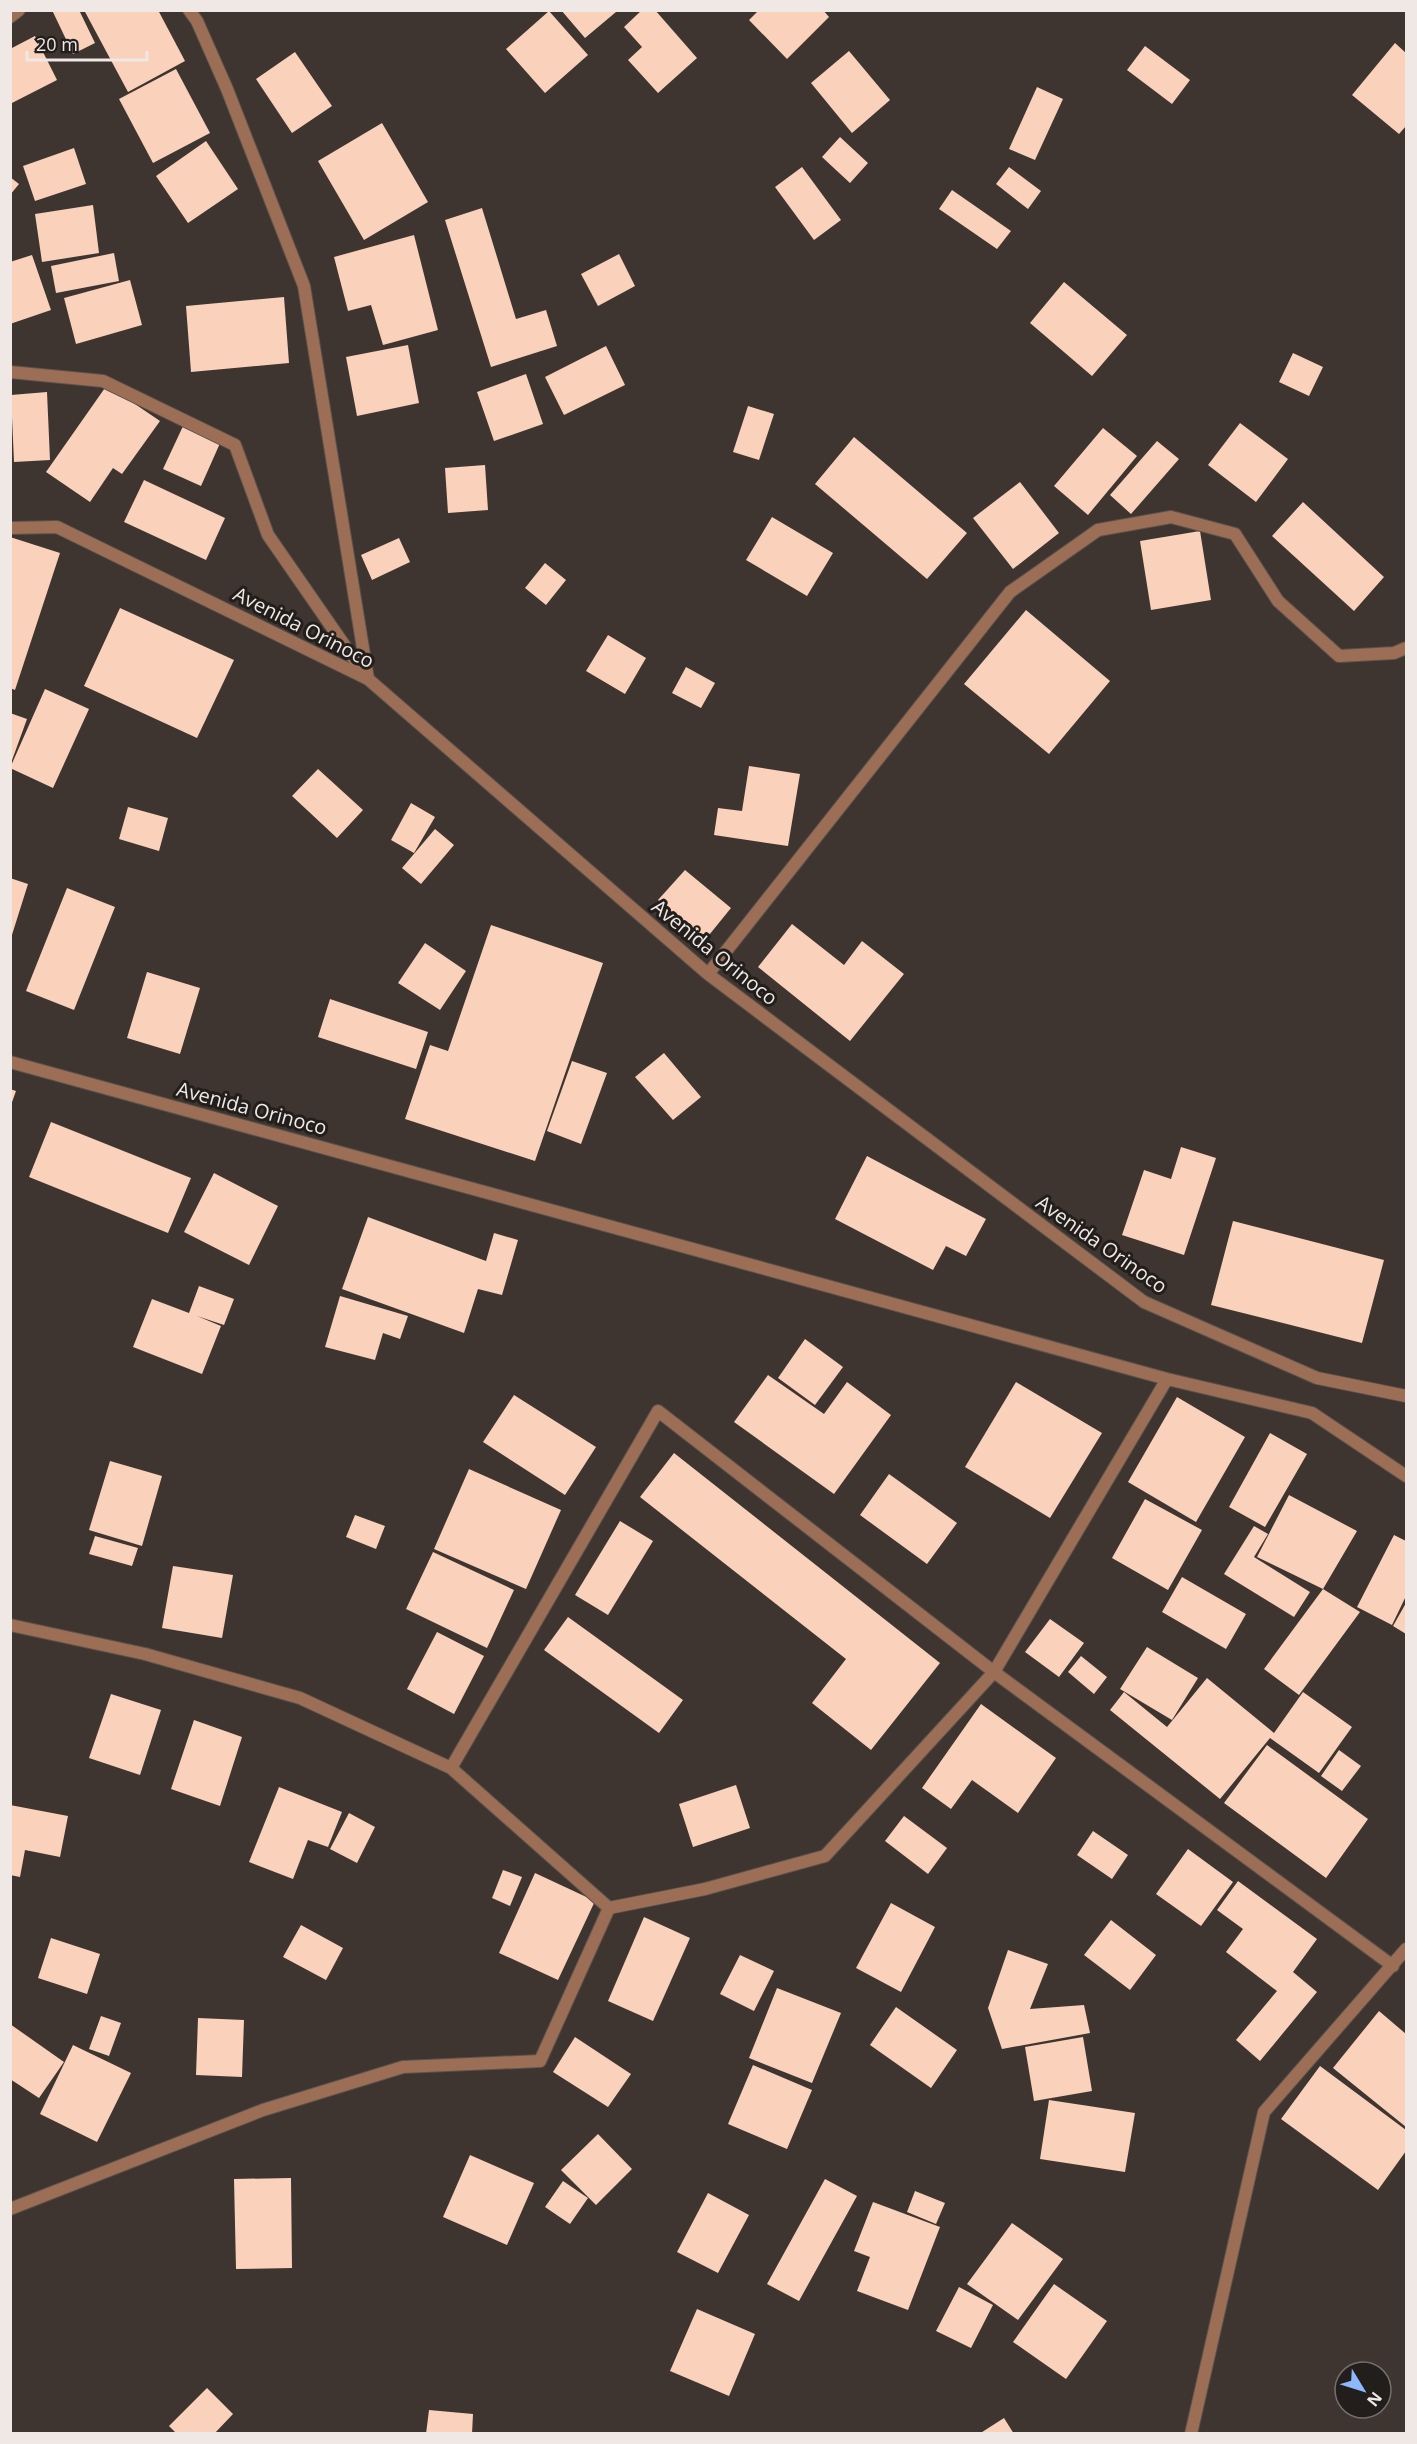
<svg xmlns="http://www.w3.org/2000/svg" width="1417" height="2444" font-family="'Open Sans',sans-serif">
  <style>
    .building { fill: #fad1bb }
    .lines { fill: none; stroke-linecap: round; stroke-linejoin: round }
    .street-casing { stroke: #5b524d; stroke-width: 14 }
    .street { stroke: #9b6e55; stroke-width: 12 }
    .labels { text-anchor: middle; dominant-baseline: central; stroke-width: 6; stroke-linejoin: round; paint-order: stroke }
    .street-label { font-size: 20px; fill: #efe8e5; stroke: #221e1b }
  </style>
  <rect width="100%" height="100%" fill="#3f3530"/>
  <path class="building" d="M52 10H79L95 43 73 54Z
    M84 10H158L185 61 128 92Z
    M561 10H615L616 12 585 38Z
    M642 10H655L697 58 658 93 628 60 642 47 624 27Z
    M759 10H823L829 17 787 59 749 20Z
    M549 11 588 55 545 93 506 49Z
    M35 36 57 80 10 104V49Z
    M1395 43 1406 53V126L1399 134 1352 95Z
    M1145 46 1190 80 1172 104 1127 70Z
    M849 51 890 100 852 133 811 83Z
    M295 52 332 106 292 133 256 79Z
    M176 69 210 133 153 163 119 99Z
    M1037 87 1063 99 1035 160 1009 149Z
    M382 123 428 202 364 240 318 161Z
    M840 137 868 163 850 183 822 157Z
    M206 141 238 189 188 223 156 176Z
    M74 148 86 184 35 201 23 166Z
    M802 167 841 220 814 240 775 187Z
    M1009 167 1041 191 1028 209 996 184Z
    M10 177 19 184 10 195Z
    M952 190 1011 231 997 249 939 209Z
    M93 205 99 253 42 262 35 214Z
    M482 208 516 319 546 310 557 346 491 367 445 220Z
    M414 235 438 330 383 345 371 305 348 311 334 257Z
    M114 253 119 281 56 293 51 266Z
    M619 254 635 286 598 306 581 274Z
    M32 255 51 310 10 324V262Z
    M130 280 142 325 76 344 64 298Z
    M1064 282 1127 335 1092 376 1030 323Z
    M284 297 289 363 191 372 186 306Z
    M408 345 419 403 357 416 346 357Z
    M606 346 625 385 564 415 545 377Z
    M1293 353 1323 367 1309 396 1279 382Z
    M526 374 543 424 494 441 477 392Z
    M107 385 160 421 122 474 113 468 90 502 46 472Z
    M47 392 50 460 14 462 11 395Z
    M748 406 774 414 759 460 733 452Z
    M1240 423 1288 459 1256 502 1208 465Z
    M184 424 221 441 201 486 163 469Z
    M1103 428 1137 456 1088 515 1054 486Z
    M854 437 967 533 927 579 815 484Z
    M1157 441 1179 459 1131 514 1110 495Z
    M485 465 488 510 448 513 445 468Z
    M144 480 225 518 206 560 124 522Z
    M1020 482 1059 533 1013 569 973 518Z
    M1303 502 1384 577 1354 611 1272 536Z
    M772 517 833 553 807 596 746 560Z
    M1200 531 1211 600 1151 610 1140 541Z
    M10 537 60 553 15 690 10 688Z
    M399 538 410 562 372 580 361 555Z
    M545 563 566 580 546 605 525 588Z
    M120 608 234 660 197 738 84 686Z
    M1026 610 1110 681 1049 754 964 684Z
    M608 635 646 658 625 694 586 671Z
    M686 667 715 683 701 708 672 693Z
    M45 689 89 709 53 788 10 768Z
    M10 713 27 719 11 763H10Z
    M749 766 800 774 788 846 714 835 718 808 742 811Z
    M318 769 363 810 337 838 292 796Z
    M411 803 435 817 414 853 391 840Z
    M128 807 168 818 159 851 119 839Z
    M435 829 454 845 421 884 402 868Z
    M685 870 731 908 705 940 658 900Z
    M10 878 28 884 11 938H10Z
    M67 888 115 907 74 1010 26 991Z
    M792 924 844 965 862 941 904 974 850 1041 758 967Z
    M491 925 603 963 535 1161 405 1119 430 1045 448 1051Z
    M425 943 466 971 440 1010 398 983Z
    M147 972 200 988 180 1054 127 1038Z
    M330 999 428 1032 416 1069 318 1037Z
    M664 1053 701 1097 673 1120 635 1077Z
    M572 1061 607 1073 581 1144 547 1131Z
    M10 1089 16 1091 11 1105H10Z
    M51 1122 191 1178 168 1233 29 1177Z
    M1181 1147 1216 1158 1184 1255 1122 1235 1144 1170 1171 1179Z
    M867 1156 986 1219 966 1256 946 1246 933 1270 835 1219Z
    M214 1173 278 1206 249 1265 184 1232Z
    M368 1217 486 1261 494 1233 518 1240 502 1295 478 1289 464 1333 342 1289Z
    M1233 1221 1384 1260 1362 1343 1211 1305Z
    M199 1286 234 1299 224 1325 197 1316 221 1326 202 1374 133 1347 152 1299 189 1313Z
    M340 1296 408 1316 400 1339 383 1333 375 1360 325 1347Z
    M805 1339 843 1367 815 1405 778 1378Z
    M768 1375 824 1414 847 1382 891 1415 834 1494 734 1422Z
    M1016 1382 1102 1433 1050 1518 965 1467Z
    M514 1395 596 1447 565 1495 483 1442Z
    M1177 1397 1245 1437 1196 1522 1128 1482Z
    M1270 1433 1307 1454 1265 1527 1229 1507Z
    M674 1453 940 1663 871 1750 812 1703 846 1659 640 1497Z
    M110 1461 162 1476 142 1546 89 1530Z
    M469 1469 561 1510 526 1589 434 1549Z
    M889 1474 957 1523 927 1564 860 1515Z
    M1289 1495 1357 1531 1323 1589 1257 1557Z
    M1145 1499 1202 1530 1168 1590 1112 1558Z
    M355 1515 385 1526 376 1549 346 1537Z
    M620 1521 653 1541 608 1615 575 1595Z
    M1254 1526 1268 1534 1254 1557 1310 1592 1294 1617 1224 1574Z
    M1394 1535 1406 1541V1596L1392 1625 1357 1607Z
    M95 1536 138 1548 132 1566 89 1554Z
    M433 1552 514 1590 487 1648 406 1609Z
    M173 1566 233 1575 222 1638 162 1628Z
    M1182 1577 1246 1614 1226 1649 1162 1612Z
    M1323 1589 1360 1612 1299 1695 1264 1669Z
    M1406 1603V1634L1393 1626Z
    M568 1617 683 1700 659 1733 544 1650Z
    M1050 1619 1084 1643 1059 1677 1025 1652Z
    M437 1632 484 1656 454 1714 407 1689Z
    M1147 1647 1198 1678 1172 1720 1120 1689Z
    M1081 1656 1107 1677 1094 1694 1068 1672Z
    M1207 1678 1274 1733 1303 1692 1352 1727 1319 1773 1270 1738 1220 1799 1110 1710 1124 1692 1167 1727Z
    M111 1694 161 1710 140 1775 89 1758Z
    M981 1704 1056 1758 1018 1813 972 1780 951 1809 922 1788Z
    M194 1720 242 1737 220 1806 171 1789Z
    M1267 1745 1368 1819 1326 1878 1224 1803Z
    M1339 1750 1361 1766 1342 1791 1321 1776Z
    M736 1785 750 1828 693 1847 679 1804Z
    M279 1787 342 1812 328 1847 308 1840 293 1879 249 1862Z
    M10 1805 68 1816 60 1857 25 1850 20 1877 10 1875Z
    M349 1813 375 1827 357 1863 330 1849Z
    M904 1816 947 1848 928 1874 885 1841Z
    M1093 1831 1128 1855 1112 1879 1077 1855Z
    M1188 1849 1233 1882 1201 1926 1156 1894Z
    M503 1870 522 1877 510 1906 492 1898Z
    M535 1873 595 1901 558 1980 499 1953Z
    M1238 1881 1317 1939 1293 1972 1317 1992 1260 2061 1236 2040 1277 1991 1226 1952 1243 1929 1217 1910Z
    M891 1903 935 1927 901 1992 856 1968Z
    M644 1917 690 1938 653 2021 608 2001Z
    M1111 1920 1156 1955 1130 1990 1084 1955Z
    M301 1925 343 1948 326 1980 283 1957Z
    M51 1938 100 1954 87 1994 38 1978Z
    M1008 1950 1048 1964 1030 2009 1084 2005 1090 2033 1002 2049 988 2008Z
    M740 1955 774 1971 754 2011 720 1994Z
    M777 1988 841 2013 812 2083 749 2058Z
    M896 2007 957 2050 931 2088 870 2045Z
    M1379 2011 1406 2034V2127L1333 2068Z
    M101 2016 121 2023 109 2056 89 2049Z
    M198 2018 244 2020 242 2077 196 2075Z
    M10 2024 64 2062 39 2098 10 2079Z
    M575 2037 631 2074 608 2107 553 2072Z
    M1083 2037 1092 2091 1034 2101 1025 2047Z
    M73 2045 131 2073 97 2142 40 2114Z
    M753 2065 812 2090 787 2149 728 2124Z
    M1320 2066 1406 2130V2151L1378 2190 1281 2119Z
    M1049 2100 1135 2113 1125 2172 1040 2159Z
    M598 2134 632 2169 596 2205 561 2170Z
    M470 2155 534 2183 507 2245 443 2217Z
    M291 2178 292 2268 236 2269 234 2179Z
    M825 2179 857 2196 799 2301 767 2284Z
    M563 2181 588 2198 570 2224 545 2207Z
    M915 2191 945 2203 936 2224 907 2212Z
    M708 2193 749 2215 718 2273 677 2252Z
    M873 2202 940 2227 908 2310 857 2291 870 2257 854 2251Z
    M1012 2223 1063 2259 1018 2320 967 2284Z
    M1054 2284 1107 2321 1066 2379 1013 2342Z
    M959 2287 993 2305 971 2348 936 2331Z
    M697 2309 755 2334 729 2396 670 2371Z
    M207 2388 233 2414 214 2434H177L169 2426Z
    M429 2410 473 2414 472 2434H426Z
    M1004 2418 1014 2434H979Z"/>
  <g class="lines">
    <defs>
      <path id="street" d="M189 10 197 21 227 89 304 286 368 679
        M10 17 19 10
        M10 372 103 381 235 445 268 535 365 675
        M10 528 57 527 368 679 708 974 1144 1302 1317 1378 1406 1396
        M708 974 1010 592 1098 530 1171 517 1235 534 1278 601 1339 656 1394 653 1406 648
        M10 1062 1167 1379 1312 1413 1406 1476
        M10 1625 145 1654 300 1698 451 1768 609 1908 705 1889 825 1856 994 1672 1167 1379
        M451 1768 658 1411 994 1672 1393 1966
        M10 2209 263 2110 403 2067 540 2061 609 1908
        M1191 2434 1264 2112 1406 1949"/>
    </defs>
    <use href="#street" class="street-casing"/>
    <use href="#street" class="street"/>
  </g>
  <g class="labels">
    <g class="street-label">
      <text transform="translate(304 627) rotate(27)">Avenida Orinoco</text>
      <text transform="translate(715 952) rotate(39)">Avenida Orinoco</text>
      <text transform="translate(252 1108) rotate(15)">Avenida Orinoco</text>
      <text transform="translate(1102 1244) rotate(35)">Avenida Orinoco</text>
    </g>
  </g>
  <rect width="1417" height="2444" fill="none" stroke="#efe8e5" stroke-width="24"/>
  <g transform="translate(1363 2390) rotate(128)"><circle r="28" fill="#221e1b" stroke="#746f6c" stroke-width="1.5"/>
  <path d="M0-4.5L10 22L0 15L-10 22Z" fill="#8db9fc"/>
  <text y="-9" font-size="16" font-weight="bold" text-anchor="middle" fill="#efe8e5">N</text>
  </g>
  <path d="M27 51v9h120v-9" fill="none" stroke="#efe8e5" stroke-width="3"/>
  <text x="36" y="51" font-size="18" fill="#efe8e5" stroke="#221e1b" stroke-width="4.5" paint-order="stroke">20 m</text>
</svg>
